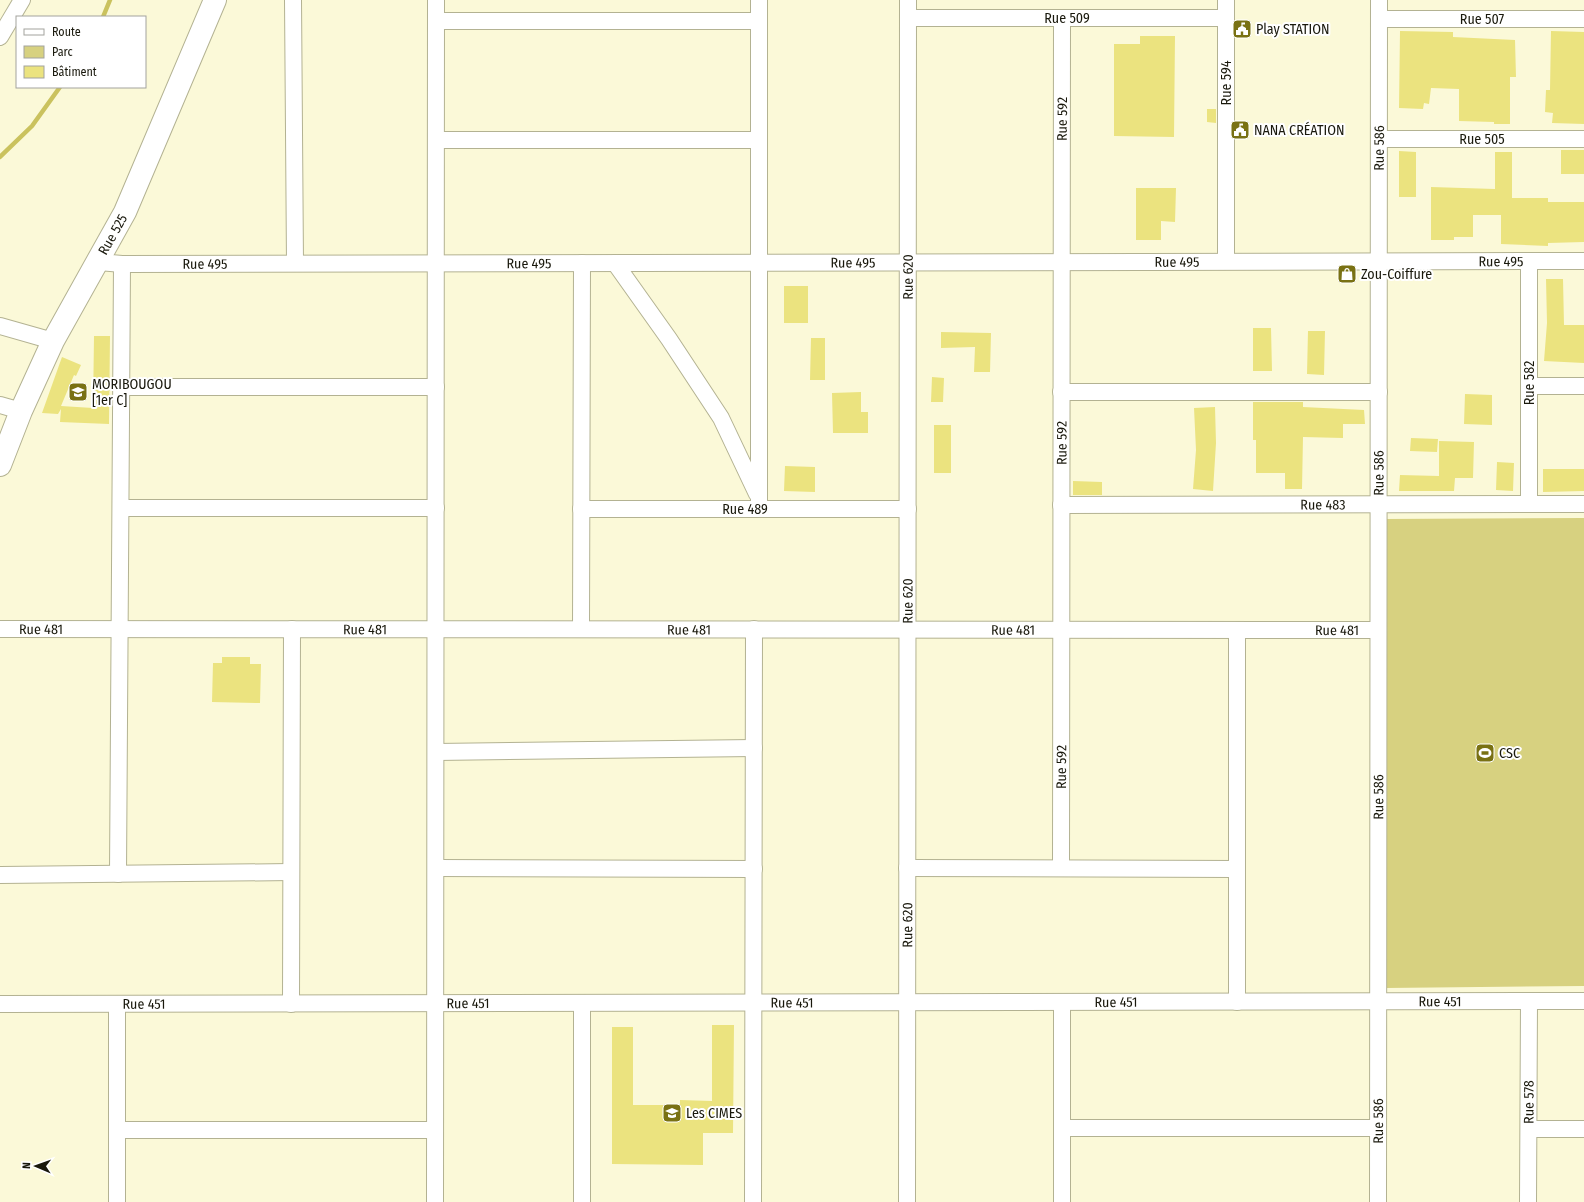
<svg xmlns="http://www.w3.org/2000/svg" width="1584" height="1202" font-family="'Fira Sans Condensed',sans-serif">
  <style>
    .green { fill: #d7d180 }
    .lines { fill: none; stroke-linecap: round; stroke-linejoin: round }
    .stream { stroke: #cac25e; stroke-width: 4.5 }
    .building { fill: #ebe37f }
    .minor-casing { stroke: #b3b292; stroke-width: 18 }
    .secondary-casing { stroke: #b3b292; stroke-width: 24 }
    .minor { stroke: #fff; stroke-width: 16 }
    .secondary { stroke: #fff; stroke-width: 22 }
    .labels { text-anchor: middle; dominant-baseline: central; stroke-width: 4; stroke-linejoin: round; paint-order: stroke }
    .street-label { font-size: 14px; fill: #19180c; stroke: #fff }
    .poi-label { font-size: 14px; fill: #19180c; stroke: #fff; text-anchor: start }
  </style>
  <rect width="100%" height="100%" fill="#fbf9d8"/>
  <path class="green" d="M1584 518V986L1386 988 1384 519Z"/>
  <g class="lines">
    <path class="stream" d="M103 17 110 0
      M0 157 32 126 60 87"/>
  </g>
  <path class="building" d="M1400 31 1453 32V37L1515 40 1516 77H1510V124H1494V122L1459 121V89L1431 88 1429 104 1424 103 1423 109 1399 108Z
    M1551 31 1584 32V124L1552 123 1553 113 1545 112 1546 90H1550Z
    M1140 36H1175L1174 137 1114 136V44H1140Z
    M1207 109H1216V123L1207 122Z
    M1561 150H1584V174H1561Z
    M1399 151 1416 152V197H1399Z
    M1495 152H1512V198H1548V202H1584V242L1548 243V246L1501 244V215H1473V237H1454V240H1431V187L1495 189Z
    M1136 188H1176L1175 222 1161 221V240H1136Z
    M1546 279H1563L1564 325H1584V363L1544 361 1547 323Z
    M784 286H808V323H784Z
    M1253 328H1271L1272 371H1253Z
    M1308 331H1325L1324 375 1307 374Z
    M941 332 991 333 990 372H974L975 347 941 348Z
    M94 336H110L109 424 60 422 61 409 58 414 42 413 62 357 81 365 76 376 74 375 61 406 93 408Z
    M811 338H825V380H810Z
    M932 377 944 378 943 402H931Z
    M861 392V412H868V433H833L832 393Z
    M1465 394 1492 395V425L1464 424Z
    M1253 402H1303V407L1364 410 1365 424H1343V438L1303 437 1302 489H1285V473H1256V440H1253Z
    M1215 407 1216 443 1213 491 1193 489 1196 450 1194 408Z
    M934 425H951V473H934Z
    M1411 438 1438 439 1437 452 1410 451Z
    M1439 441 1474 442 1473 478H1455L1454 491H1399L1400 475 1439 476Z
    M1497 462 1514 463 1513 491 1496 490Z
    M785 466 815 467V492L784 491Z
    M1543 469H1584V491L1543 492Z
    M1073 481 1102 482V495H1073Z
    M222 657H250V664H261L260 703 212 702 213 663H222Z
    M712 1025H734L733 1133H703V1165L612 1164V1027H633V1105H680V1100L712 1101Z"/>
  <g class="lines">
    <defs>
      <g id="minor">
        <path d="M293 0 295 263"/>
        <path id="s1" d="M908 18H1226"/>
        <path id="s2" d="M1379 19H1584"/>
        <path d="M436 21H759"/>
        <path d="M0 37 22 0"/>
        <path id="s3" d="M1379 139H1584"/>
        <path d="M436 140H759"/>
        <path d="M1226 261V0"/>
        <path id="s4" d="M99 262 122 264 1584 261"/>
        <path d="M615 263 669 339 721 418 757 494"/>
        <path d="M0 326 53 341"/>
        <path d="M1529 386H1584"/>
        <path d="M122 387H436"/>
        <path d="M1061 392H1379"/>
        <path d="M0 405 21 411"/>
        <path d="M1529 504V261"/>
        <path id="s5" d="M1061 505 1584 504"/>
        <path d="M121 508H436"/>
        <path id="s6" d="M581 509H908"/>
        <path d="M759 509V0"/>
        <path id="s7" d="M0 629 1378 630"/>
        <path d="M581 629 582 263"/>
        <path d="M436 752 754 748"/>
        <path d="M436 868 754 869"/>
        <path d="M907 868 1237 869"/>
        <path id="s8" d="M1061 868 1062 18"/>
        <path d="M118 874 122 264"/>
        <path d="M0 875 291 872"/>
        <path d="M1237 1002V630"/>
        <path id="s9" d="M0 1004 1584 1001"/>
        <path d="M291 1004 292 629"/>
        <path d="M1062 1128H1378"/>
        <path d="M1529 1129H1584"/>
        <path d="M117 1130H435"/>
        <path d="M117 1202V1004"/>
        <path d="M435 1202 436 0"/>
        <path d="M582 1202V1003"/>
        <path d="M753 1202 754 629"/>
        <path id="s10" d="M907 1202 908 0"/>
        <path d="M1062 1202V1003"/>
        <path id="s11" d="M1378 1202 1379 0"/>
        <path id="s12" d="M1528 1202 1529 1002"/>
      </g>
      <g id="secondary">
        <path id="s13" d="M0 465 21 411 53 341 125 212 215 0"/>
      </g>
    </defs>
    <use href="#minor" class="minor-casing"/>
    <use href="#secondary" class="secondary-casing"/>
    <use href="#minor" class="minor"/>
    <use href="#secondary" class="secondary"/>
  </g>
  <defs>
    <symbol id="civic-square" viewBox="-11 -11 22 22"><rect x="-9" y="-9" width="18" height="18" rx="4" fill="#797113" stroke="#fff"/><path d="M-.6-6.5H3V-4.5H.6V-3L4-1V1h2V6H-6V1h2V-1L-.6-3ZM-1.2 2.5V6h2.4V2.5Z" fill="#fff"/></symbol>
    <symbol id="shop-square" viewBox="-11 -11 22 22"><rect x="-9" y="-9" width="18" height="18" rx="4" fill="#797113" stroke="#fff"/><path d="M-5-2.5h2.3a2.7 3.5 0 0 1 5.4 0H5L5.5 6h-11ZM-1.5-2.5h3a1.5 2.3 0 0 0-3 0Z" fill="#fff"/></symbol>
    <symbol id="school-square" viewBox="-11 -11 22 22"><rect x="-9" y="-9" width="18" height="18" rx="4" fill="#797113" stroke="#fff"/><path d="M0-5L7-2L0 1L-7-2ZM-4 1L0 2.5L4 1V4Q0 6-4 4Z" fill="#fff"/></symbol>
    <symbol id="stadium-square" viewBox="-11 -11 22 22"><rect x="-9" y="-9" width="18" height="18" rx="4" fill="#797113" stroke="#fff"/><path d="M0-5a6.5 5 0 1 0 0 10a6.5 5 0 1 0 0-10ZM-3.5-1.8h7v3.6h-7Z" fill="#fff"/></symbol>
  </defs>
  <g fill-rule="evenodd">
    <use href="#civic-square" x="1231" y="18" width="22" height="22"/>
    <use href="#civic-square" x="1229" y="119" width="22" height="22"/>
    <use href="#shop-square" x="1336" y="263" width="22" height="22"/>
    <use href="#school-square" x="67" y="381" width="22" height="22"/>
    <use href="#stadium-square" x="1474" y="742" width="22" height="22"/>
    <use href="#school-square" x="661" y="1102" width="22" height="22"/>
  </g>
  <g class="labels">
    <g class="street-label">
      <text stroke="none"><textPath href="#s1" startOffset="159">Rue 509</textPath></text>
      <text stroke="none"><textPath href="#s2" startOffset="103">Rue 507</textPath></text>
      <text transform="translate(1226 83) rotate(-90)">Rue 594</text>
      <text stroke="none"><textPath href="#s8" startOffset="749">Rue 592</textPath></text>
      <text stroke="none"><textPath href="#s3" startOffset="103">Rue 505</textPath></text>
      <text stroke="none"><textPath href="#s11" startOffset="1054">Rue 586</textPath></text>
      <text stroke="none"><textPath href="#s13" startOffset="257">Rue 525</textPath></text>
      <text stroke="none"><textPath href="#s4" startOffset="1402">Rue 495</textPath></text>
      <text stroke="none"><textPath href="#s4" startOffset="754">Rue 495</textPath></text>
      <text stroke="none"><textPath href="#s4" startOffset="1078">Rue 495</textPath></text>
      <text stroke="none"><textPath href="#s4" startOffset="430">Rue 495</textPath></text>
      <text stroke="none"><textPath href="#s4" startOffset="106">Rue 495</textPath></text>
      <text stroke="none"><textPath href="#s10" startOffset="925">Rue 620</textPath></text>
      <text transform="translate(1529 383) rotate(-90)">Rue 582</text>
      <text stroke="none"><textPath href="#s8" startOffset="425">Rue 592</textPath></text>
      <text stroke="none"><textPath href="#s11" startOffset="729">Rue 586</textPath></text>
      <text stroke="none"><textPath href="#s5" startOffset="262">Rue 483</textPath></text>
      <text stroke="none"><textPath href="#s6" startOffset="164">Rue 489</textPath></text>
      <text stroke="none"><textPath href="#s10" startOffset="601">Rue 620</textPath></text>
      <text stroke="none"><textPath href="#s7" startOffset="41">Rue 481</textPath></text>
      <text stroke="none"><textPath href="#s7" startOffset="365">Rue 481</textPath></text>
      <text stroke="none"><textPath href="#s7" startOffset="689">Rue 481</textPath></text>
      <text stroke="none"><textPath href="#s7" startOffset="1013">Rue 481</textPath></text>
      <text stroke="none"><textPath href="#s7" startOffset="1337">Rue 481</textPath></text>
      <text stroke="none"><textPath href="#s8" startOffset="101">Rue 592</textPath></text>
      <text stroke="none"><textPath href="#s11" startOffset="405">Rue 586</textPath></text>
      <text stroke="none"><textPath href="#s10" startOffset="277">Rue 620</textPath></text>
      <text stroke="none"><textPath href="#s9" startOffset="1116">Rue 451</textPath></text>
      <text stroke="none"><textPath href="#s9" startOffset="1440">Rue 451</textPath></text>
      <text stroke="none"><textPath href="#s9" startOffset="792">Rue 451</textPath></text>
      <text stroke="none"><textPath href="#s9" startOffset="144">Rue 451</textPath></text>
      <text stroke="none"><textPath href="#s9" startOffset="468">Rue 451</textPath></text>
      <text stroke="none"><textPath href="#s12" startOffset="100">Rue 578</textPath></text>
      <text stroke="none"><textPath href="#s11" startOffset="81">Rue 586</textPath></text>
    </g>
    <g class="poi-label">
      <text x="1256" y="29">Play STATION</text>
      <text x="1254" y="130">NANA CRÉATION</text>
      <text x="1361" y="274">Zou-Coiffure</text>
      <text x="92" y="384">MORIBOUGOU<tspan x="92" dy="16">[1er C]</tspan></text>
      <text x="1499" y="753">CSC</text>
      <text x="686" y="1113">Les CIMES</text>
    </g>
  </g>
  <rect x="16" y="16" width="130" height="72" fill="#ffffff" stroke="#a3a39e"/>
  <rect x="24" y="29" width="20" height="6" fill="#ffffff" stroke="#a3a39e"/>
  <text x="52" y="36" font-size="12" fill="#19180c">Route</text>
  <rect x="24" y="46" width="20" height="12" fill="#d7d180" stroke="#a3a39e"/>
  <text x="52" y="56" font-size="12" fill="#19180c">Parc</text>
  <rect x="24" y="66" width="20" height="12" fill="#ebe37f" stroke="#a3a39e"/>
  <text x="52" y="76" font-size="12" fill="#19180c">Bâtiment</text>
  <g transform="translate(36 1166) rotate(272)" stroke="#ffffff" stroke-width="3" paint-order="stroke">
  <path d="M0-3L7 15L0 10L-7 15Z" fill="#19180c"/>
  <text y="-6" font-size="11" font-weight="bold" text-anchor="middle" fill="#19180c">N</text>
  </g>
</svg>
